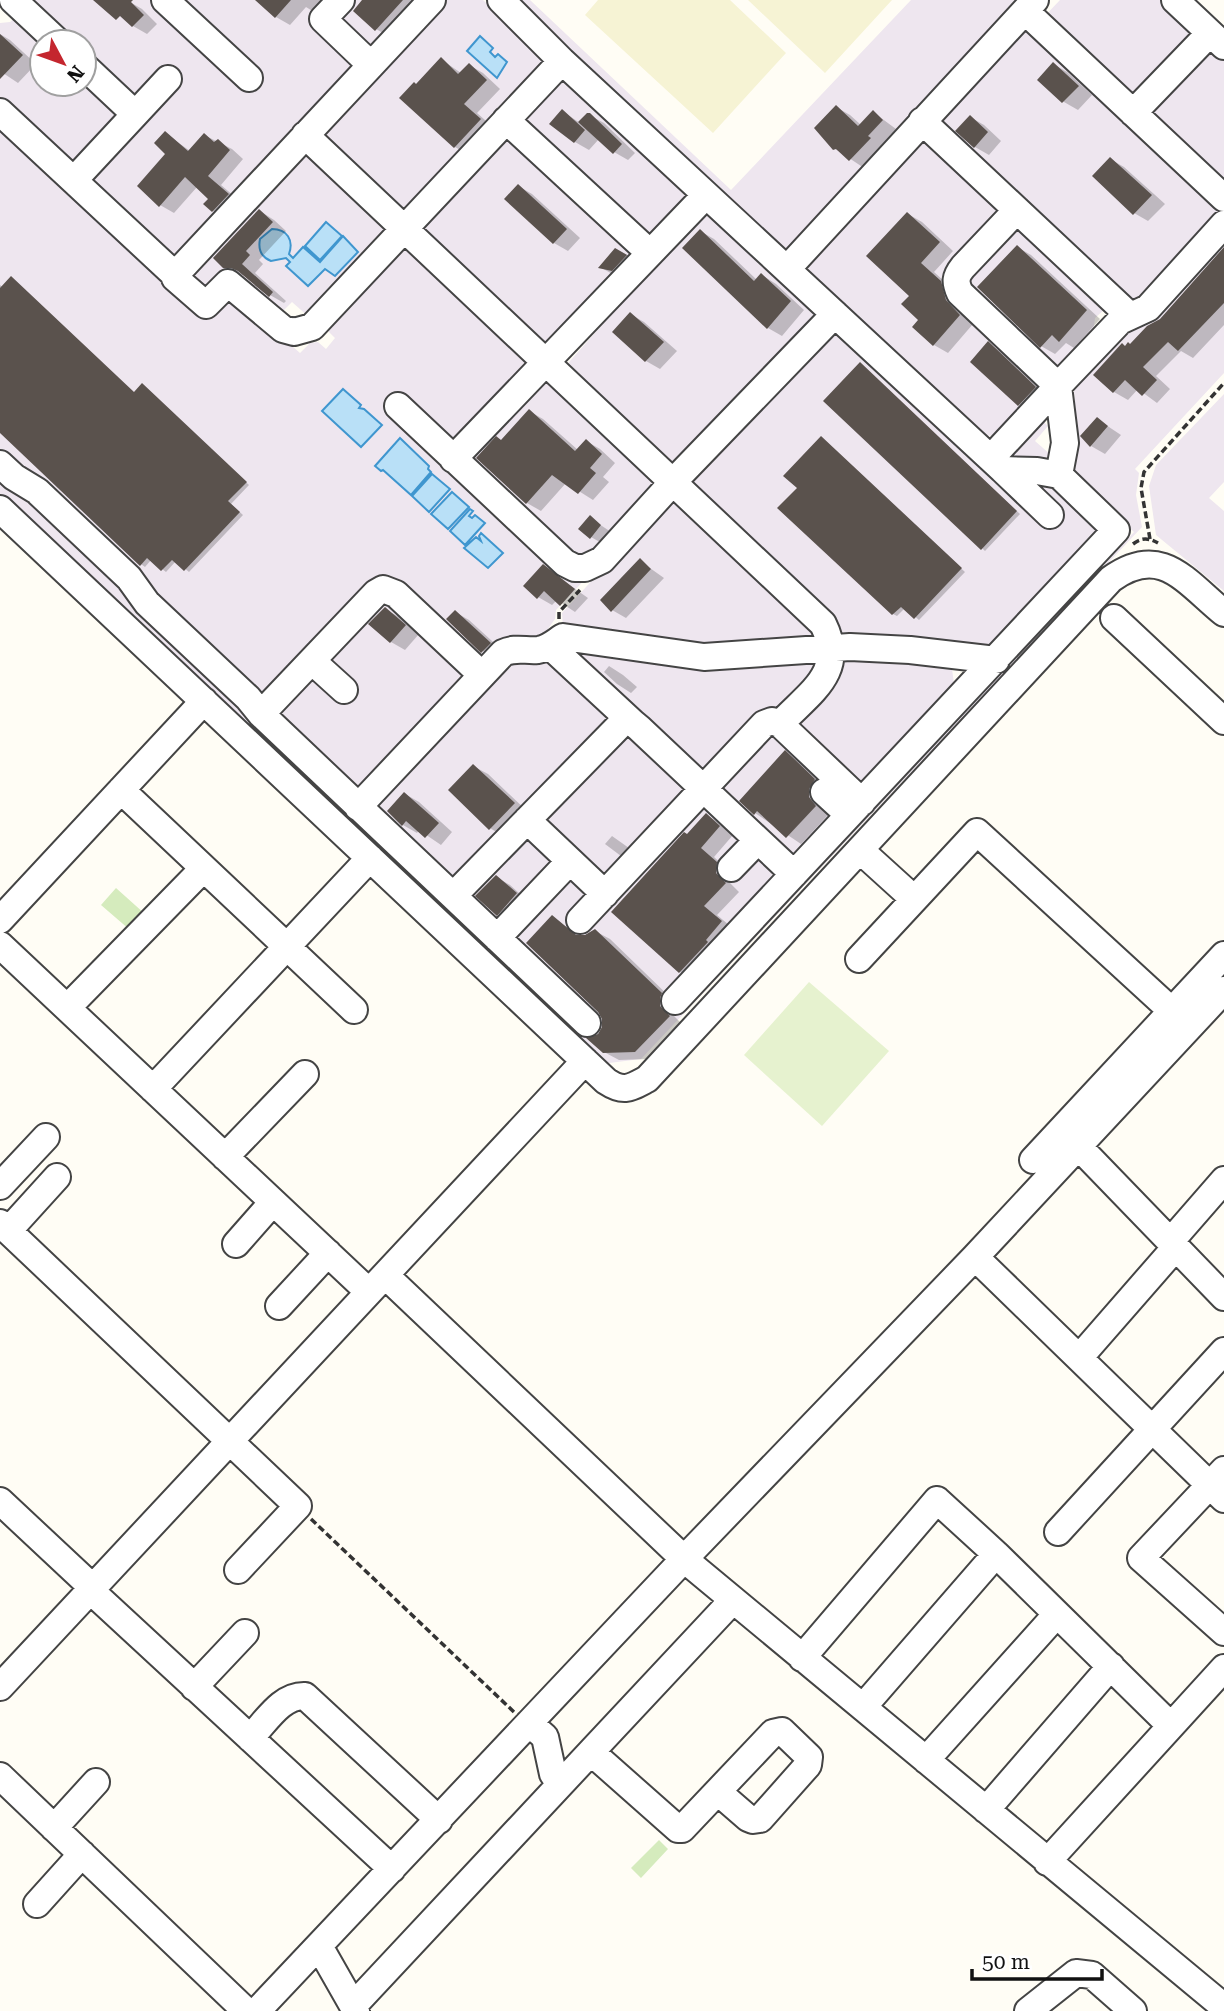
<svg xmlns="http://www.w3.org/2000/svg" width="1224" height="2011" font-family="'Roboto Serif',serif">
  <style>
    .industrial { fill: #eee6ef }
    .farmland { fill: #f6f3d4 }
    .green { fill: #d5ebbd }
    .pitch { fill: #e6f2cf }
    .water { fill: #b9e0f7; stroke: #3f96cf; stroke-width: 2 }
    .shadow { fill: #0003 }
    .building { fill: #5a524d }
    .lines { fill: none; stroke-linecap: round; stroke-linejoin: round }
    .minor-casing { stroke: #444; stroke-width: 30 }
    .path { stroke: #333; stroke-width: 3.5; stroke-dasharray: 7 3.5; stroke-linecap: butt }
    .minor { stroke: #fff; stroke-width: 26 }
  </style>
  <rect width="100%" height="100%" fill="#fffdf5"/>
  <path class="industrial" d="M27 0H331L359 65 190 250 173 257 92 188 94 180 89 175 134 102 84 55V42H70Z
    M352 0H420L370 53 334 19Z
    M442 0H483L542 55 544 67 407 212 397 213 320 133Z
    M518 0H530L731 190 911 0H1022L790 248 786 249 779 246Z
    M1060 0H1165L1198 31 1131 99 1042 19Z
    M16 17 42 42V84H84L118 108 117 122 72 166 0 99V23L10 22Z
    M1034 28 1216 199 1218 214 1142 297 1132 301 940 122 1024 29Z
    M1206 46 1224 57V189L1151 120 1150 105Z
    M568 80 687 193 686 205 649 238 528 133 525 116 557 81Z
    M0 118 175 286 228 290 300 353 310 343 318 342 326 349 335 338 329 332V324L399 248H413L526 353 528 366 454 452 591 573 556 610 555 619 537 644 482 668 384 576 272 692H255L0 453Z
    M518 138 630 244 633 260 551 345 538 344 422 232V225L503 139Z
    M923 141H927L994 200 997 219 941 278 1048 381 1000 435 984 436 808 269 807 265Z
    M309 151 390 228 310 318 292 302 276 318 228 276 205 299 182 278Z
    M709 215 817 315 677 469 562 370 601 326V313L695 216Z
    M1026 229 1105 309 1095 318 1092 342 1057 378 971 297 969 272 1008 232Z
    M1224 236V373L1135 469 1139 473 1136 495 1142 527 641 1059 601 1064 0 498V475L32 497 507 941 573 872 596 893 705 803 773 870 772 884 1078 585 1094 576 1134 532 1077 480 1074 473 1078 440 1073 379Z
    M835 332 1041 524 1029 479 1045 481 1095 519 1097 533 997 646 844 638 686 480Z
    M547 371 660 477 600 552 580 560 460 459Z
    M1224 394V482L1209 498 1224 511V591L1156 535 1149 486 1156 465Z
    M1044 422 1048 426 1035 441 1051 455 1048 465 1021 463 1008 451 1018 440 1026 442Z
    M670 496 821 639 706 648 563 627 562 613Z
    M383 598 470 671 364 791 353 792 277 722V709L327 667V655Z
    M572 646 823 655 784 712 700 773 638 709 635 710 567 653Z
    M511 653 547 655 614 717 450 887 371 812Z
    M847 653 944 660 952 669 955 691 864 788 790 724Z
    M770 728 849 795 838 811 800 852 795 853H785L717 784Z
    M630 735 687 784 685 799 603 886 536 822 621 736Z
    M530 830 560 859 494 928 463 899Z"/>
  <path class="farmland" d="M598 0H730L786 53 713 133 585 15Z
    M748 0H892L825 73Z"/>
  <path class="green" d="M116 888 145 914 130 930 101 905Z
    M659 1840 668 1849 641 1878 631 1868Z"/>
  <path class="pitch" d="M809 982 889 1051 822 1126 744 1055Z"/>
  <path class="water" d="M480 36 493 48 490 52 495 57 498 54 507 62 497 78 467 51Z
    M326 222 342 236 320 260 305 246Z
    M272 229C287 229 294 240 289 254L293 258 303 247 320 262 343 236 358 252 335 276 325 269 308 286 286 266 290 262 286 258 271 261C261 257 258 249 260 239Z
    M343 389 361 405 359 408 364 409 382 425 361 447 322 411Z
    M400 438 429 466 428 469 431 472 411 495 383 470 381 471 375 466Z
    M432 474 450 489 429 512 412 496Z
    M452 492 469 507 448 529 431 514Z
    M470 509 473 511 469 516 472 518 475 515 485 523 465 545 450 531Z
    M481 533 503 553 488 568 464 548 476 537 481 541 479 536Z"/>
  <path class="shadow" d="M258 0H322L330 8 322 17 306 7 290 25 276 17Z
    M364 0H424L390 37 376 29Z
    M128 1 142 9 157 24 147 34 133 26Z
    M0 34 10 40 36 64 18 83 0 71Z
    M442 60 461 73 469 65 483 73 500 89 477 113 494 128 469 155 455 147 417 86Z
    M1053 64 1067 72 1092 95 1078 110 1064 102 1039 80Z
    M836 107 850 115 861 125 873 112 896 129 881 145 884 147 864 168 834 148Z
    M562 111 580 123 589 115 604 123 635 153 628 160 614 152 599 139 589 150 575 142Z
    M970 117 984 125 1001 141 989 155 975 147Z
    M165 133 190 151 204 135 232 149 243 159 221 185 242 203 227 219 213 211 210 198 197 187 174 213 160 205 168 153Z
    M1110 159 1124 167 1165 204 1148 221 1134 213Z
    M518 186 532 194 580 238 568 251 554 243 506 199Z
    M260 211 274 220 286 231 259 260 263 264 255 273 286 301 284 303 270 295 245 275H239L224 267Z
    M908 214 922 222 953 251 934 272 955 291 960 309 973 324 948 353 934 345 911 296Z
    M700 231 714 239 757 280 762 275 776 284 804 310 782 336 768 328Z
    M1017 247 1031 255 1100 319 1074 348 1066 343 1055 354 1041 346Z
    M616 249 633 258 614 275 600 267Z
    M1224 250V325L1193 358 1181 351 1156 376 1170 389 1157 403 1138 389 1128 400 1114 392 1095 375 1161 320Z
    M0 285 135 394 146 388 249 485 231 504 243 515 189 572 176 561 166 572 151 560 145 567 141 564 0 431Z
    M630 314 644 322 677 351 660 369 646 361 614 332Z
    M988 344 1002 352 1049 396 1033 412 1019 404Z
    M864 367 1020 514 985 551 982 548Z
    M529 411 543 419 578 450 586 441 600 449 615 463 603 477 609 482 593 500 566 483 541 511 527 503 502 442Z
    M1097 419 1121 435 1105 454 1091 446Z
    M825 441 965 572 919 620 905 608 897 616 893 614 799 488Z
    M590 518 614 534 605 545 591 537Z
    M640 561 664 578 626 618 612 610Z
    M544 567 588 598 575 612 557 600 552 605 538 597Z
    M385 609 399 617 419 634 405 650 391 642Z
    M455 612 469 620 504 652 497 660 483 651Z
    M609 666 623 675 637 687 631 693 617 684 604 672Z
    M785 752 799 761 829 789 823 807 829 814 801 844 755 813Z
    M473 766 488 774 528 812 504 837 490 828Z
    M405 794 419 802 452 832 441 845 419 830 417 833 403 825Z
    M706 815 720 823 733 835 714 857 730 872V883L739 892 717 915 735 930 694 980 680 972 614 912Z
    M612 836 636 853 629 862 605 844Z
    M496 877 510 885 530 903 512 922 498 914Z
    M553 917 580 937 595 931 610 939 675 1002 674 1016 683 1025 649 1059 619 1060 604 1052 599 1036 604 1028V1019Z"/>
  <path class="building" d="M93 0H133L131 2 144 15 132 27 120 16 116 20Z
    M255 0H291L275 18Z
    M362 0H403L375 31 353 11Z
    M0 34 23 55 0 79Z
    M441 57 458 74 469 63 487 80 464 104 481 119 454 148 399 98 414 82 416 84Z
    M1053 62 1079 86 1062 103 1037 80Z
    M836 105 858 126 873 110 883 120 868 136 871 138 849 161 836 149 833 150 814 128Z
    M562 109 585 130 574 143 549 124Z
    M587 113H590L622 144 613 154 578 122Z
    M970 115 988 132 974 148 955 131Z
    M165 131 188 151 204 133 214 142 218 139 230 150 208 176 229 194 212 212 203 204 208 199 185 177 159 207 137 186 165 154 154 143Z
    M1110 157 1152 195 1133 215 1092 176Z
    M518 184 567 229 553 244 504 199Z
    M259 209 273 222 246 251 250 255 242 264 273 292 269 297 238 271 231 268H223L213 258Z
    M907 212 940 242 921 263 941 281 946 300 960 315 933 346 912 327 918 320 901 304 909 296 866 256Z
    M700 229 754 281 761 273 791 301 767 329 682 248Z
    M1017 245 1087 310 1059 342 1052 335 1040 348 977 287Z
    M1224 247V303L1178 351 1168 342 1143 367 1157 380 1142 396 1125 380 1113 393 1093 375 1122 343 1125 346 1128 342 1130 344 1147 326 1160 319Z
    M615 248 627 255 612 271 598 268Z
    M11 276 134 392 142 383 247 482 228 501 240 512 184 571 172 560 161 571 147 558 140 566 0 433V288Z
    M630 312 664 342 645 362 612 332Z
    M988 341 1036 387 1018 406 970 362Z
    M860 362 1017 511 981 550 823 401Z
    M529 409 575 451 586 439 602 454 590 468 596 473 578 494 552 475 526 504 476 458 496 436 501 440Z
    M1097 417 1108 426 1090 447 1080 436Z
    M821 436 962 568 914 619 901 607 892 615 777 508 797 488 783 476Z
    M590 515 601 525 590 539 578 529Z
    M640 558 651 569 611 612 600 600Z
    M543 564 575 589 560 606 544 591 537 599 523 586Z
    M385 607 406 625 390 643 368 624Z
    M455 610 491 643 481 653 446 619Z
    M785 750 815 779 809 789V797L816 806 786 838 757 811 754 815 739 801Z
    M473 764 515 803 489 830 448 790Z
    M404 792 439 823 425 838 406 821 402 826 387 811Z
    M706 813 720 826 701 848 717 862 716 873 726 883 704 906 722 921 706 940 708 942 679 973 611 912 684 832 687 834Z
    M496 875 517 893 497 916 475 896Z
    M552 915 576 935H585L595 929 662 993 660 998V1006L670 1016 635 1052 603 1053 586 1038 598 1034 602 1027V1019L598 1012 526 943Z"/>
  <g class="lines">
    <defs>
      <path id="minor" d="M13 0 58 42
        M165 0 249 78
        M341 0 323 19 371 65
        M501 0 562 61 1003 470 1037 471 1059 475 1116 530 675 1001
        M1175 0 1224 46
        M1025 11 1224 198
        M84 66 134 113
        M0 112 175 275 432 0
        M1133 113 1210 33
        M506 120 650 253
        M922 121 1130 316
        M305 135 823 624C847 672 810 692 780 724L772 721 764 724 580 920
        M74 180 168 79
        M787 269 1035 0
        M175 275V278L206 305 228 283 283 329 294 332 312 327 562 61
        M398 406 565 563 575 568H585L602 560 672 483 835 314
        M991 458 1058 386 960 293C955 282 955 277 963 267L1017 210
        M453 459 706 195
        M0 464 14 477 37 491 129 578 147 603 248 698 261 714 587 1023
        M1003 470 1050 515
        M1059 475 1065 443 1058 386 1120 321 1148 308 1224 224
        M0 509 606 1081C624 1093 630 1088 647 1079L1111 579C1161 543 1185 581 1224 613
        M1114 618 1224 721
        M550 646 633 723
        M312 661 344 690
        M261 714 376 593 383 589 396 594 482 675
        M780 724 862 802
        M121 790 354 1010
        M824 792 849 815
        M358 807 503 653C515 647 525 651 538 650 548 649 555 642 563 637L704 657 850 647 910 650 996 660
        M527 820 605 894
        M860 850 914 899
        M731 868 758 840
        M453 896 623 722 633 723 639 728 794 874
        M0 920 204 701
        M497 938 570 861
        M0 945 369 1292
        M859 959 977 832 1172 1011
        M67 1008 203 869
        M153 1089 370 858
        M1078 1146 1224 1297
        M225 1157 305 1074
        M1033 1160 1224 955
        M0 1186 46 1137
        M0 1223 298 1506 238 1570
        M8 1231 57 1177
        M1170 1242 1224 1180
        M236 1244 273 1202
        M975 1257 1224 1499
        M385 1275 684 1559 1224 2007
        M279 1306 328 1253
        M1079 1358 1175 1248
        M1224 1470 1141 1558 1224 1632
        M0 1501 93 1588
        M1058 1532 1224 1351
        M90 1590 392 1869
        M802 1658 937 1500 996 1554 1171 1726
        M0 1687 585 1061
        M194 1687 245 1633
        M863 1707 996 1554
        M529 1723 545 1737 553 1774 561 1783
        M250 1738C266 1722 281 1695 305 1696L439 1820
        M591 1752 678 1829H682L773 1733 782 1731 809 1757 808 1765 760 1819 753 1820 748 1818 718 1792
        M926 1760 1057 1614
        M0 1776 246 2011
        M986 1810 1111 1666
        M54 1828 96 1782
        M1047 1862 1224 1668
        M37 1904 82 1854
        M319 1946 356 2011
        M354 2005 733 1600
        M257 2011 684 1559 975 1257 1224 990
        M1028 2011 1076 1973 1092 1975 1133 2011"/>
    </defs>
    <use href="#minor" class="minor-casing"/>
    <path class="path" d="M1150 539 1141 488 1144 472 1224 383
      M1133 544C1142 537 1149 538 1158 543
      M559 619V612L580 590
      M311 1519 514 1712"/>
    <use href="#minor" class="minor"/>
  </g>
  <g transform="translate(63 63) rotate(131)"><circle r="33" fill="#ffffff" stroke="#a0a0a0" stroke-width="2"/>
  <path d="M0-5L12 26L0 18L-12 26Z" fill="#c4262e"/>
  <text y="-10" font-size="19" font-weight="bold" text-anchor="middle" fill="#111111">N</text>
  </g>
  <path d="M972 1969v10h130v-10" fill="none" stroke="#111111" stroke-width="3.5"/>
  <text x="982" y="1969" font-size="21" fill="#111111" stroke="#ffffff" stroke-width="5" paint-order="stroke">50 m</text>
</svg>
